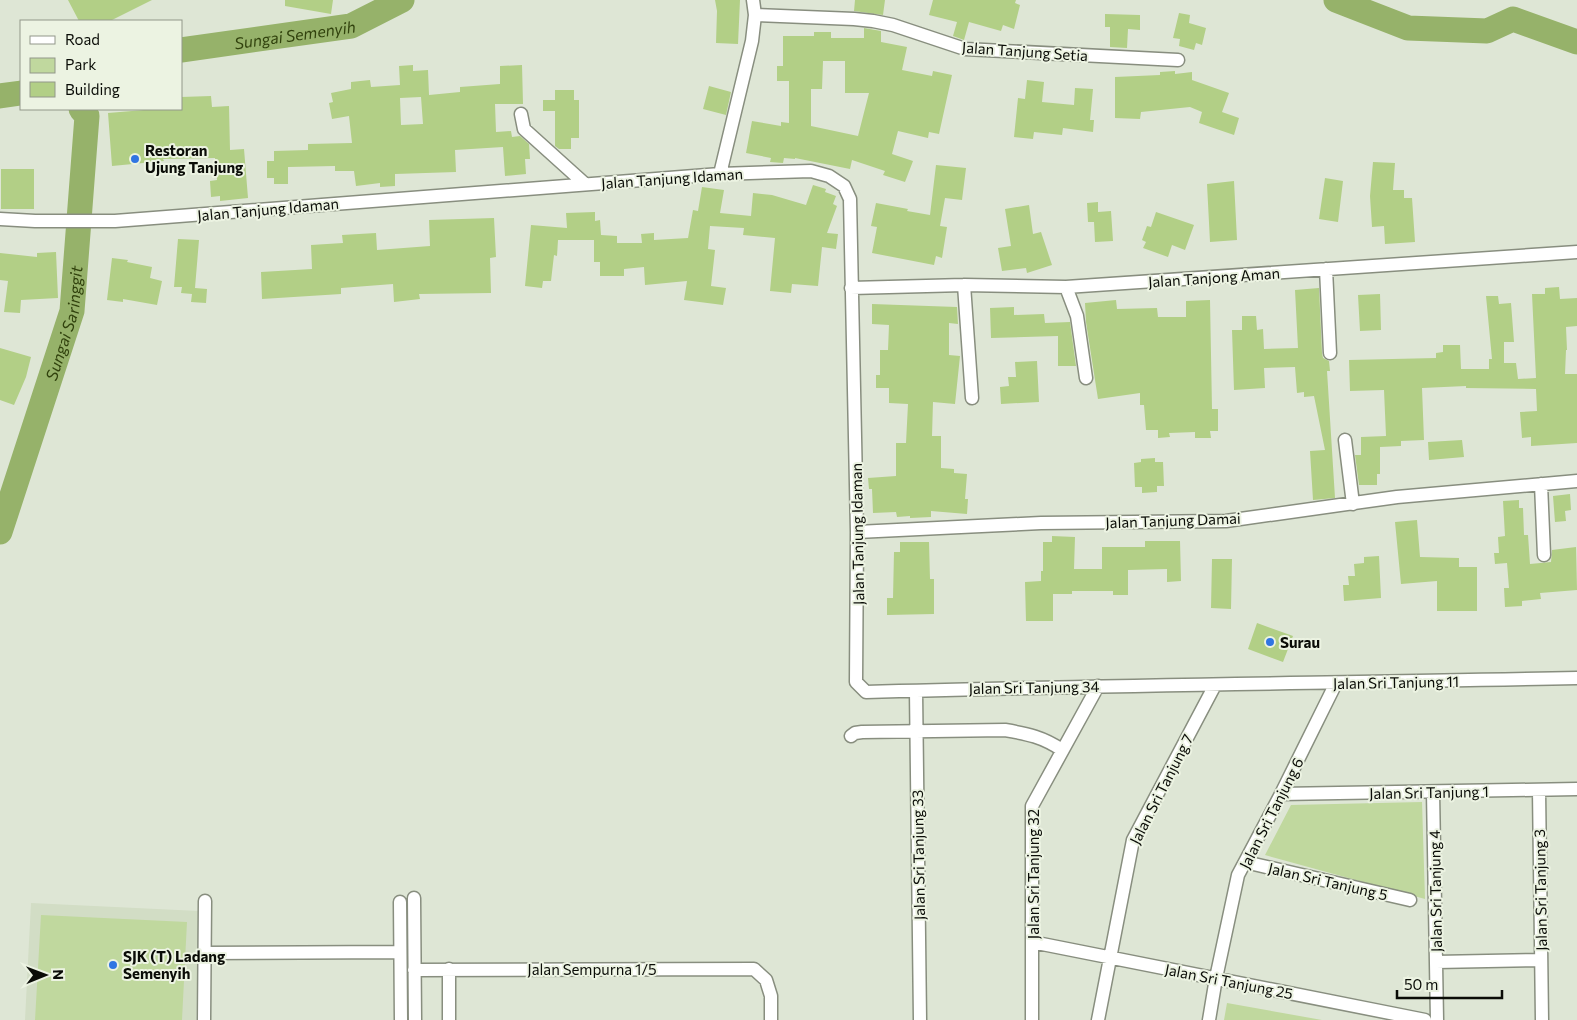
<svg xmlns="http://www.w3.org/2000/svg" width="1577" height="1020" font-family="Commissioner,sans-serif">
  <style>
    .built { fill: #d2ddc5 }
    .green { fill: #c0d89e }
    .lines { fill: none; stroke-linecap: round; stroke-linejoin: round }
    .river { stroke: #96b26a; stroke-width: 25 }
    .building { fill: #b2cf86; fill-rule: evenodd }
    .minor-casing { stroke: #888e7f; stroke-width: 15 }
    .minor { stroke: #fff; stroke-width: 12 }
    .poi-dot { fill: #3075e2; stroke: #ecf3e2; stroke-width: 2 }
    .labels { text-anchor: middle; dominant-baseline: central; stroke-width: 4; stroke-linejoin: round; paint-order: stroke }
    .street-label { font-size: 15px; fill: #0a0c07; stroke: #ecf3e2 }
    .poi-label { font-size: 15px; font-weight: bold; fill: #0a0c07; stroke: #ecf3e2; text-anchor: start }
    .water-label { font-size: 16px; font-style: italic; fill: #31420d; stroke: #ecf3e2 }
  </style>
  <rect width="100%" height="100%" fill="#dee6d5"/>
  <path class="built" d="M31 903 199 911 196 1020H25Z"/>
  <path class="green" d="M1422 802 1425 899 1265 855 1291 805Z
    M41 915 187 922 182 1020H35Z
    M1227 1003 1322 1020H1224Z"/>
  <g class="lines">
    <g class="river">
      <path d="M1336 0 1408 28 1487 31 1513 19 1577 42"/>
      <path id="s1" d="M181 50 351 26 402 0"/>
      <path d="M0 96 21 93"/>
      <path id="s2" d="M0 532 72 311 87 116 81 109"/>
    </g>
  </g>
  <path class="building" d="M68 0H152L110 21H79Z
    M285 0H333L331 14 285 6Z
    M715 0H740L738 44 716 43 717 11Z
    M855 0H885L883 15 854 11Z
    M933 0H1016L1015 3 1020 5 1014 29 1003 25 1001 31 969 22 964 40 953 36 957 22 929 15Z
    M1179 13 1190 15 1189 23 1206 28 1202 45 1196 43 1194 50 1179 46 1180 39 1173 38Z
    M1105 14 1140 15V30L1128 29 1127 48 1110 47V27H1105Z
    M864 28 881 31V42L907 47 902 70 932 76 933 71 952 75 939 134 929 132 928 138 898 131 892 154 913 161 905 182 883 175 885 171 852 160 850 169 795 158V159L784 158 783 163 770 162 771 158 746 153 752 121 781 126V122L789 123V81H777V66H783V36H814V32H831V38H864ZM823 61H845V93H869L858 136 811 126V89H822Z
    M413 65V71L428 70 429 95 460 92V87L500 84V66L522 65 523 104H495L496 132 511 131 512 137 520 136 529 144 530 159H525L526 174 505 176 503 147 455 150 456 172 395 174V186L380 187V183L356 186 354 171H335V166L288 167V184H274V178H267V161H274V151L308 150V144L352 143 349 116 332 119 329 103 333 102 331 93 351 89V82L370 80 371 87 400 85 399 66ZM421 97 423 124 401 125 400 98Z
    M1175 71V74L1192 72V80L1229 93 1222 112 1239 118 1234 135 1199 123 1202 112 1190 107 1141 112 1140 119 1115 118V77L1160 75V72Z
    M1027 80 1044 82 1042 102 1074 105 1075 88 1093 89 1090 120H1094L1093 132 1063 128 1062 135 1034 132 1033 139 1014 137 1018 98 1025 99Z
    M709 86 731 92 726 115 703 109Z
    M555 90H574V100H579V138H571V149H559L555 146V111H543V100H555Z
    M211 96 212 107 229 106 230 150 244 149 248 198 220 201V196L211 197 210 181 217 180 215 158 163 159 164 161 112 166 108 113 156 109H181V97Z
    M1373 162 1395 163 1393 190H1404V198H1412L1415 242 1385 244 1384 226 1372 227 1370 196Z
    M936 165 966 168 962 200 945 198 940 226 947 227 942 258 936 256 934 265 872 253 877 227 871 226 876 203 908 209 907 211 930 215Z
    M1 169H34V209H1Z
    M1325 178 1343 181 1338 222 1319 219Z
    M1234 181 1237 240 1210 242 1207 184Z
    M813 185 826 189 825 192 836 196 833 204 837 206 827 233 838 234 836 249 822 247 818 286 792 284 791 293 770 291 775 238 743 235 744 228 710 226 708 249 715 250 711 286 726 288 723 305 684 300 687 281 645 285 644 267 624 269V276H600V262H594V240H558L557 256 554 255 551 281H543L542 288 525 286 531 225 567 228 566 213 595 212V221L600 220 601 235 617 236V243H642L641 234 654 233V240L688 238 693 210 698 211 702 187 724 190 720 213 751 216 753 193 772 195 806 205Z
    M1098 202V212L1111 211 1113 241 1095 242 1094 222H1088L1087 203Z
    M1029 205 1033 234 1041 232 1052 265 1027 273 1026 268 1002 271 998 248 1011 246 1005 209Z
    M1156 212 1194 225 1185 250 1172 245 1168 257 1143 248 1146 242 1142 240 1147 226 1151 227Z
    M494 218 496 257 490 258 491 293 419 294 420 299 394 302 393 284 341 288V294L262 299 261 272 312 269 311 245 343 243 342 235 376 233 377 250 430 246 429 220Z
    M178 239 199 240 195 288 207 289 206 303 191 302 192 294 181 293 182 287H174Z
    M56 252 58 298 21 300 20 313 4 312 8 281 0 280V253L37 257V253Z
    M112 258 128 260 127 262 152 267 150 278 162 281 157 305 123 299V302L107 300Z
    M1559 287 1560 299 1577 298V326L1566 327 1567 350H1566L1565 374H1577V443L1531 446V437L1522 438 1520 412 1537 411 1536 389 1466 388V386L1422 388 1424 440 1401 441V446L1380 447V474H1377V485H1359L1355 455H1361V437L1386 436 1384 390 1350 391 1349 360 1436 358V353L1443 352V345H1460L1461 369H1489V359H1492L1486 296H1498L1499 304 1511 303 1514 342H1504V363H1516L1518 379 1536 378 1532 294H1545V288Z
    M1319 288 1322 353 1323 358 1329 361 1330 371H1327L1335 498 1313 500 1310 451 1325 450 1314 396 1304 397V392L1297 393 1295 367 1264 368 1265 388 1234 390 1232 330H1242V316H1256L1257 330 1263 329 1264 349 1298 348 1295 290Z
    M1380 294 1381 330 1360 331 1358 295Z
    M1116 300 1117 309 1157 308 1158 317H1186V301L1210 300 1212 409H1218V431H1210L1211 438H1195V432L1169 433 1170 437 1158 438V430H1146L1144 405H1140V393L1098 399 1086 322 1085 303Z
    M872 304 957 307 958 324 949 323V355L960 356 955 404 933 402 932 436H941V468L954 469V473L967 474 965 499H968L967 514 931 511V517L910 518V516L897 517 896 512 873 513 872 489H869L868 478 896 476V443H906L908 404 889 403V388H876V375H880V350H888L889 325 872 324Z
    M1014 307V315L1044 314 1045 323 1070 322 1076 366H1058V336L991 338 990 308Z
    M0 348 31 357 26 377 14 405 0 400Z
    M1037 361 1039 402 1001 404 1000 387 1009 386 1008 377H1016L1015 362Z
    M1462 440 1464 457 1429 460 1428 442Z
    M1155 458V462H1163L1164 486H1157V492L1142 493V487H1135L1134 463 1141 462V459Z
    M1570 494 1571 510 1565 511 1566 521 1555 522 1553 496Z
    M1519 500V508H1523L1524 535H1528L1530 564 1551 562 1552 550 1576 547 1577 590 1540 593 1541 599 1522 601V606L1505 607 1504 588H1509L1507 563 1495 564 1494 553H1499L1498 537 1505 536 1503 501Z
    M1417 520 1420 557 1459 558V567H1477V611H1437V581L1401 584 1395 522Z
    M1052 536 1075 537 1074 569H1102V547H1145V541H1180L1181 581 1167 582V569L1128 570V595H1113V591H1072V594H1053V621H1026L1025 582 1041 581V571H1043V542H1052Z
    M900 542H929L930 579H934V614L887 615V598H893L894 552H900Z
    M1379 556 1381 598 1344 601 1343 585H1349L1348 576H1355L1354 564 1364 563V557Z
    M1212 559H1232L1231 609 1211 608Z
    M1257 623 1293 636 1283 662 1248 649Z"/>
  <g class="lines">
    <defs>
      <path id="minor" d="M755 15 854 19 873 21 893 25 965 49 1178 60
        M521 114 524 129 585 184
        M720 174 752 41 755 15 753 0
        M0 219 35 221H115L720 174 811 171 829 176 844 186 850 199 857 532 856 682 866 692C1103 685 1340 683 1577 678
        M1326 269 1330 353
        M964 285 972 398
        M1066 287 1077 316 1086 378
        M851 288 964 285 1066 287 1577 252
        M1345 440 1353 504
        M1541 484 1544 555
        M857 532 1041 523 1226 521 1397 497 1577 481
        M916 691 920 1020
        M851 736 855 733 862 732 1005 730C1028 734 1043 737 1062 750
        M1539 790 1542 1020
        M1433 792 1437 1020
        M1281 794 1577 789
        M1245 862 1410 900
        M414 898 415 1020
        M400 902 401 1020
        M1032 942 1425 1020
        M204 953 400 952
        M1436 962 1541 960
        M449 969V1020
        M414 970 754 969 766 980 771 996V1020
        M204 1020 205 901
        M1032 1020V806L1098 686
        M1098 1020 1133 840 1215 685
        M1209 1020 1216 978 1238 875 1281 794 1336 683"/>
    </defs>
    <use href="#minor" class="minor-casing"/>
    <use href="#minor" class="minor"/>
  </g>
  <g class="poi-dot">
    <circle cx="135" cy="159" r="5"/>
    <circle cx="1270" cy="642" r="5"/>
    <circle cx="113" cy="965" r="5"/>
  </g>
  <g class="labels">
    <g class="street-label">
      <text transform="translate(1025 51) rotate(4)">Jalan Tanjung Setia</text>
      <text transform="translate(672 178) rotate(-4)">Jalan Tanjung Idaman</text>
      <text transform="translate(268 209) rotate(-5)">Jalan Tanjung Idaman</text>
      <text transform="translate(1214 277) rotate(-4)">Jalan Tanjong Aman</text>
      <text transform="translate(1173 520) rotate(-2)">Jalan Tanjung Damai</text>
      <text transform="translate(857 534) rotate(-91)">Jalan Tanjung Idaman</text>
      <text transform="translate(1396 682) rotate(-1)">Jalan Sri Tanjung 11</text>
      <text transform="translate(1034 687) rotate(-1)">Jalan Sri Tanjung 34</text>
      <text transform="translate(1161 789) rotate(-63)">Jalan Sri Tanjung 7</text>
      <text transform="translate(1429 792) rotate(-1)">Jalan Sri Tanjung 1</text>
      <text transform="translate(1271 813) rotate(-63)">Jalan Sri Tanjung 6</text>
      <text transform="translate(918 855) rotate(-91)">Jalan Sri Tanjung 33</text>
      <text transform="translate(1033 874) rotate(-90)">Jalan Sri Tanjung 32</text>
      <text transform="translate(1328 881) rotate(13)">Jalan Sri Tanjung 5</text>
      <text transform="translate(1540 890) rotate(-91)">Jalan Sri Tanjung 3</text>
      <text transform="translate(1435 891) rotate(-91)">Jalan Sri Tanjung 4</text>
      <text x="592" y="969">Jalan Sempurna 1/5</text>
      <text transform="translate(1229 981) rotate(11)">Jalan Sri Tanjung 25</text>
    </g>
    <g class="poi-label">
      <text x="145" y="150">Restoran<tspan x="145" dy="17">Ujung Tanjung</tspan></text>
      <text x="1280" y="642">Surau</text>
      <text x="123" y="956">SJK (T) Ladang<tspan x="123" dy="17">Semenyih</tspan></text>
    </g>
    <g class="water-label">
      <text stroke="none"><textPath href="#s1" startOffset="115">Sungai Semenyih</textPath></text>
      <text stroke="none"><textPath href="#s2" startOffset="219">Sungai Saringgit</textPath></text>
    </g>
  </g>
  <rect x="20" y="20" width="162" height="90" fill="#ecf3e2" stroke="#92978a"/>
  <rect x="30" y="36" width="25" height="8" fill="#ffffff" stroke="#92978a"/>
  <text x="65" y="45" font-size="15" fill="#0a0c07">Road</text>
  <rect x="30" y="58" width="25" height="15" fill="#c0d89e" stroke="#92978a"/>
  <text x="65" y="70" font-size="15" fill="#0a0c07">Park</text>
  <rect x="30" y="82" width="25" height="15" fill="#b2cf86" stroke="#92978a"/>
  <text x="65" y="95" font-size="15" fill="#0a0c07">Building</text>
  <g transform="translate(45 975) rotate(89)" stroke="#ecf3e2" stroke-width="4" paint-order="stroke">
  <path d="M0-4L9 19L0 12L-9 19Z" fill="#0a0c07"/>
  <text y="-8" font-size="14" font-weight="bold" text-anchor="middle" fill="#0a0c07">N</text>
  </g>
  <path d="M1397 990v8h105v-8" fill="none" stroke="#0a0c07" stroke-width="2.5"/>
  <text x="1404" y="990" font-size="15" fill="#0a0c07" stroke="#ecf3e2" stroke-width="4" paint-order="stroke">50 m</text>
</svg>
